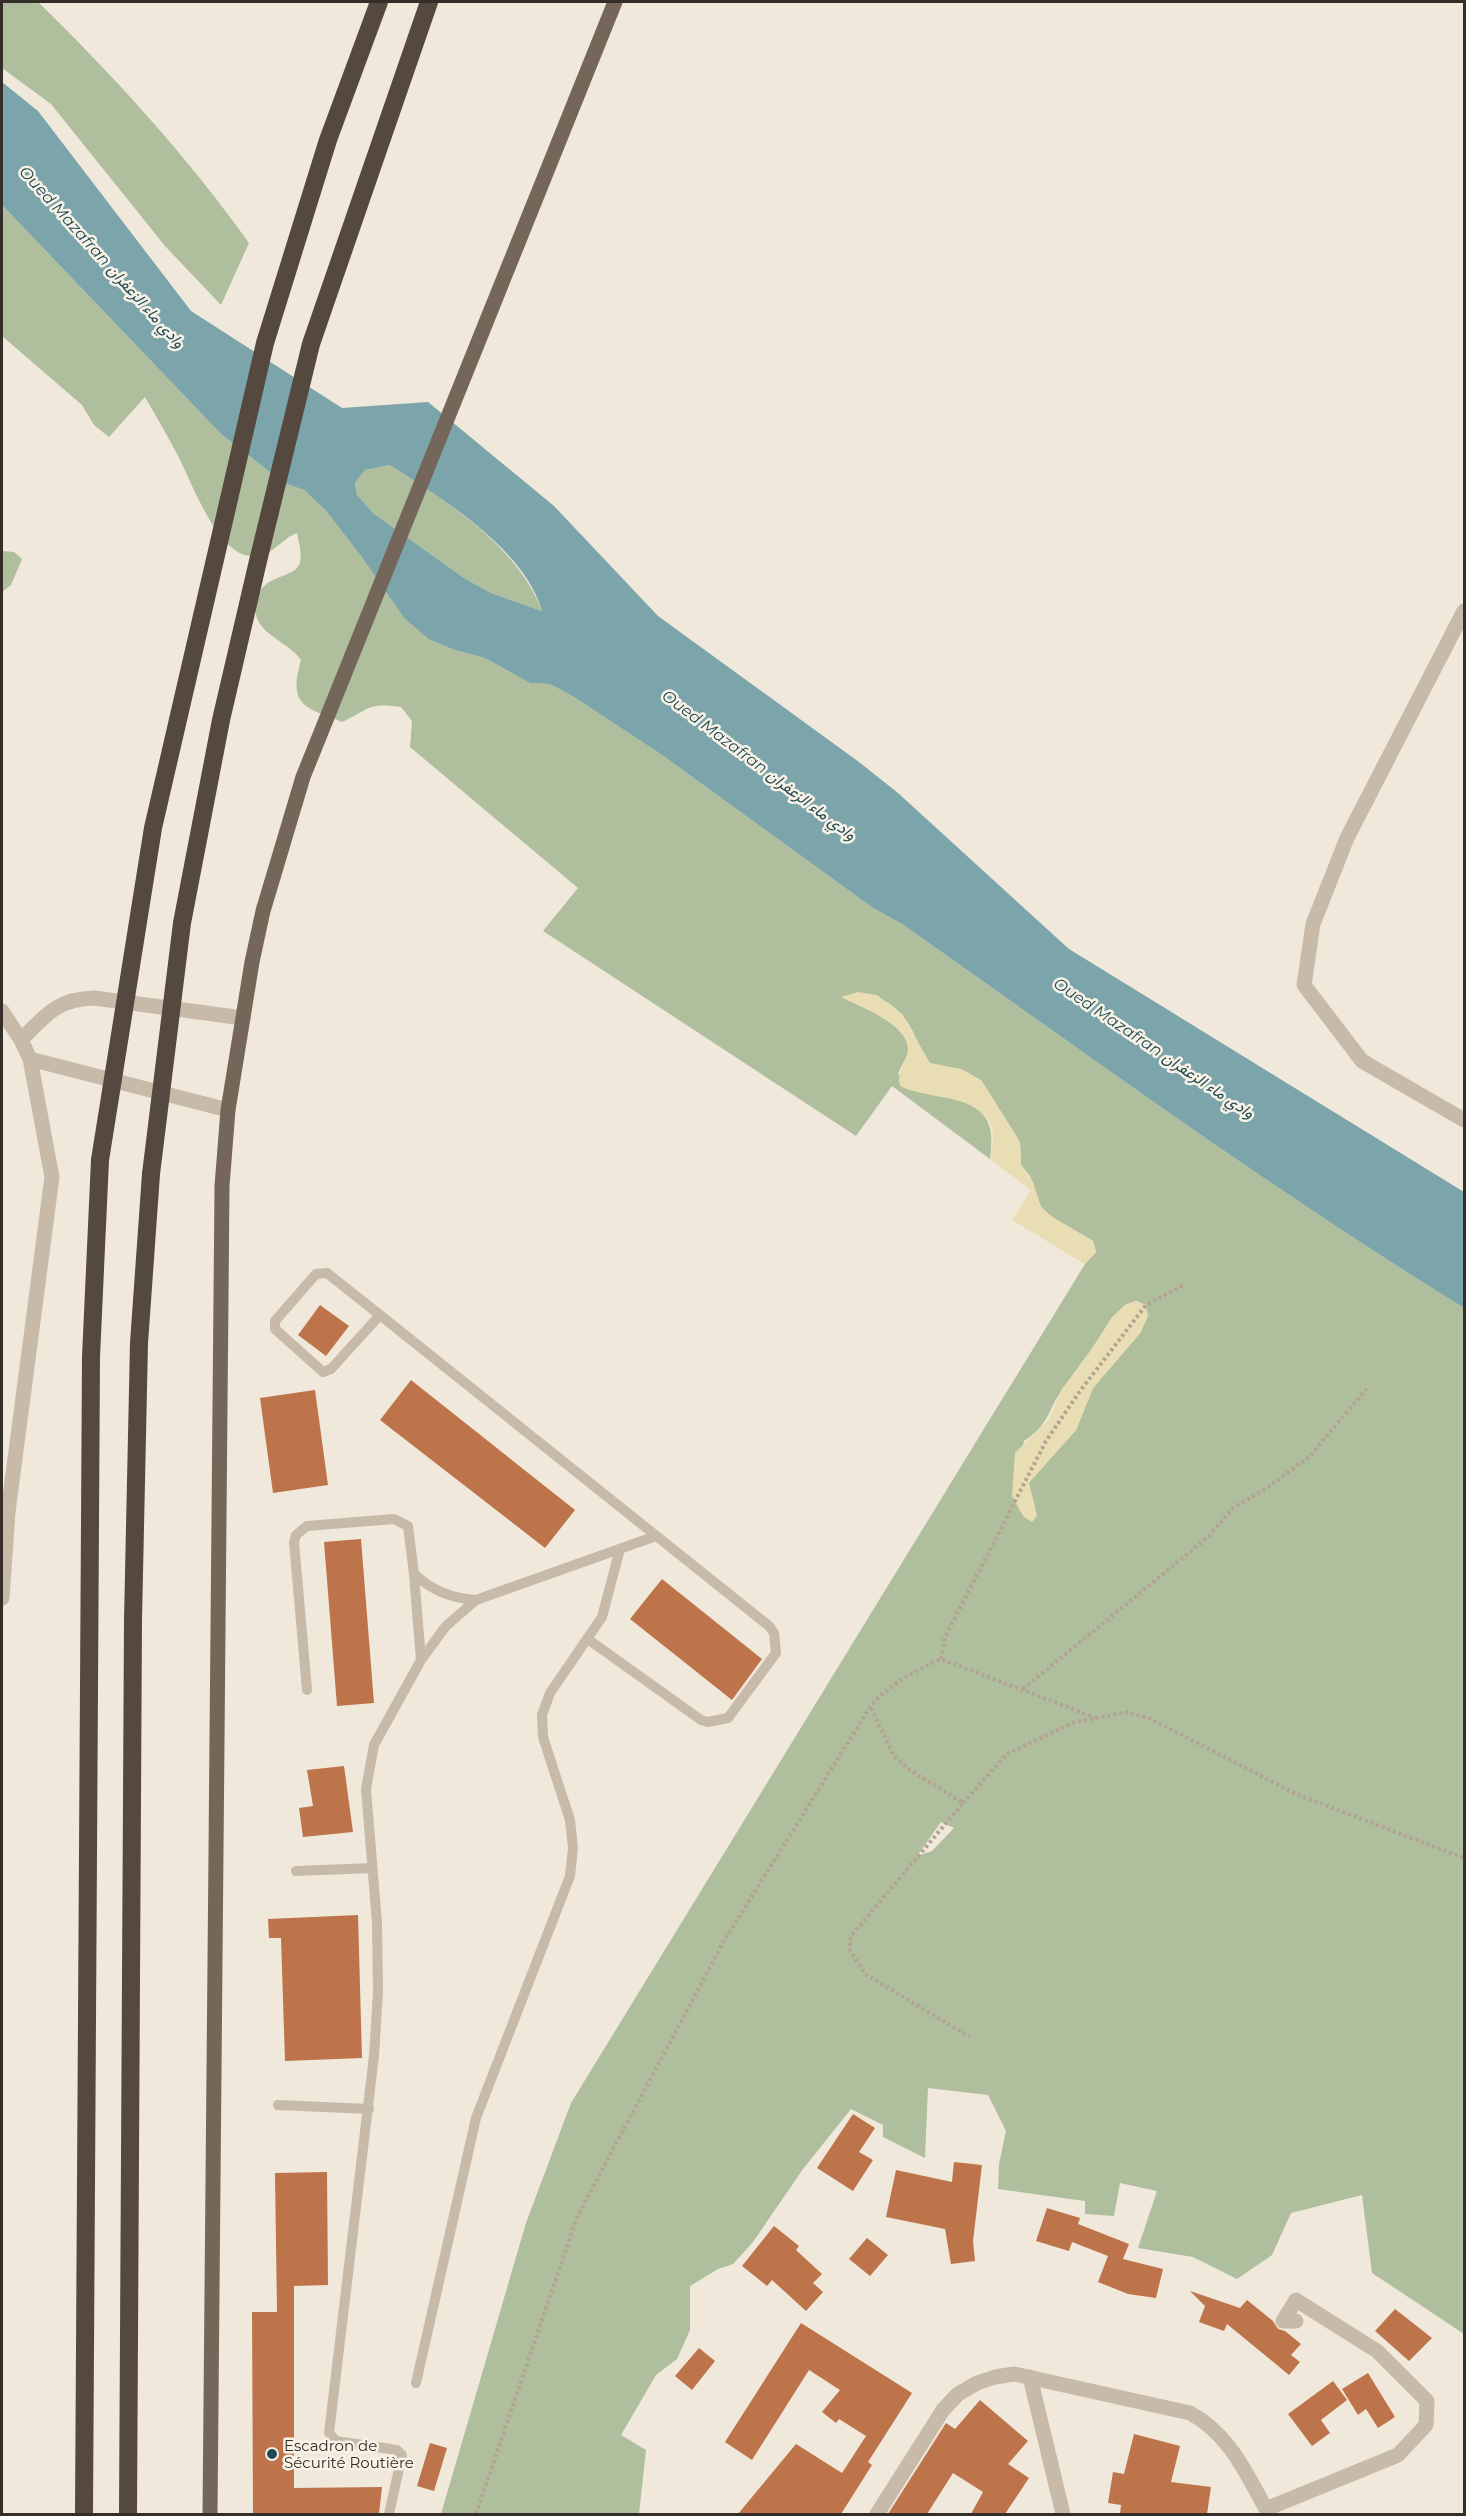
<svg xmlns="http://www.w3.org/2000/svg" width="1466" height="2516" font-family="Montserrat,Vazirmatn,sans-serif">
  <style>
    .green { fill: #afbe9c; fill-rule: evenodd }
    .sand { fill: #e9ddb3 }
    .water { fill: #7ca4ab; fill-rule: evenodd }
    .building { fill: #be744b }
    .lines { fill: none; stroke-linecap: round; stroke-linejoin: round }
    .path { stroke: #b3a492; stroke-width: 4; stroke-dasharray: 3 3; stroke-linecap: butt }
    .service { stroke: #c7baa8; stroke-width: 10 }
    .minor { stroke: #c7baa8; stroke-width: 15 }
    .tertiary { stroke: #c7baa8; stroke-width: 15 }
    .primary { stroke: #75665a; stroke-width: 15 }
    .motorway { stroke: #55483f; stroke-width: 18 }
    .motorway-bridge { stroke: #55483f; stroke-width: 18 }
    .poi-dot { fill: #204a53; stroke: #f8f2e7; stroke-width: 2 }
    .labels { text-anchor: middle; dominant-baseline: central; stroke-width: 5; stroke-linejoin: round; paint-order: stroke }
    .poi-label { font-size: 15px; fill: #342d28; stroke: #f8f2e7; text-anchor: start }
    .water-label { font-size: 16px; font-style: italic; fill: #204a53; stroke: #f8f2e7 }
  </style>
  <rect width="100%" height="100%" fill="#f0e8db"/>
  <path class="green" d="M2 2H38C114 76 187 156 249 243L221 305 165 246 51 104 2 68Z
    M2 205 221 434 284 483 304 490 326 511 361 556 404 618 455 650 485 658 530 683 550 684 574 697 662 755 873 908 902 924C1088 1055 1271 1189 1464 1308V2334L1372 2273 1362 2195 1291 2213 1272 2255 1237 2279 1193 2257 1138 2248 1157 2191 1120 2183 1114 2216 1085 2214V2201L998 2189 999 2164 1006 2131 988 2095 928 2088 925 2158 883 2137V2125L851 2109 803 2169 753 2242 733 2264 718 2269 690 2286V2330L677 2359 656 2375 621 2435 646 2450 639 2514H441L526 2223 571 2103 1085 1264 1096 1252 1093 1241 1052 1217 1041 1207 1030 1176 1021 1165 1020 1142 981 1080 930 1064C921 1055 918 1041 912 1030 897 1002 873 989 842 997 860 1007 912 1025 908 1052 906 1059 901 1067 898 1074 910 1081 922 1089 935 1095 943 1098 951 1097 959 1100 991 1112 994 1127 990 1159L892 1086 856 1136 543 931 578 888 410 747 412 721 401 707C367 702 370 709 342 722 304 707 288 706 301 660 288 640 250 633 256 603 261 573 291 580 299 565 303 556 299 543 297 533 279 540 271 559 250 556 216 553 191 480 177 454 167 435 156 416 145 397L109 437 94 425 82 405 2 336ZM1136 1301 1146 1305 1141 1332 1093 1388 1076 1430 1028 1483 1035 1506 1012 1496 1024 1441C1051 1423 1047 1410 1064 1387 1084 1359 1104 1332 1125 1305ZM941 1822 954 1828 932 1851 917 1856Z
    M390 465C448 503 516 544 542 611L491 593 464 578 373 513 357 495 355 483 365 470Z
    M2 551 14 552 22 559 11 585 2 592Z"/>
  <path class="sand" d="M858 992 877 995 902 1014 930 1063 961 1069 981 1080 1020 1142 1021 1165 1033 1182 1041 1207 1052 1217 1093 1241 1096 1252 1085 1264 1012 1220 1031 1190 990 1159C991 1152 993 1143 993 1136 992 1093 926 1100 900 1086 896 1068 907 1066 908 1051 910 1025 860 1006 841 997Z
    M1136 1301 1146 1305 1148 1316 1141 1332 1093 1388 1076 1430 1029 1483 1037 1516 1032 1522 1023 1516 1012 1496 1015 1453 1049 1419 1062 1389 1086 1358 1112 1317 1125 1305Z"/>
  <path class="water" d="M2 82 38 111 191 311 342 408 428 402 554 506 658 616 859 762 898 793 1069 949 1464 1192V1308C1271 1189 1088 1055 902 924L873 908 662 755 574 697 550 684 530 683 485 658 455 650 429 639 404 618 361 556 326 511 304 490 284 483 221 434 2 205ZM390 465C442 499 524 548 542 611L491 593 464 578 373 513 357 495 355 483 365 470Z"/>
  <path class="building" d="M320 1305 349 1326 326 1356 298 1335Z
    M411 1380 575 1510 545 1548 380 1420Z
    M315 1390 328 1485 273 1493 260 1398Z
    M361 1539 374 1703 337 1706 324 1542Z
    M662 1579 762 1659 732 1700 630 1619Z
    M344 1766 353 1832 303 1837 299 1808 313 1806 307 1770Z
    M358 1915 362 2058 285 2061 281 1938H269L268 1919Z
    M853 2114 875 2128 859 2152 873 2160 853 2191 817 2168Z
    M954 2162 982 2165 973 2241 975 2261 951 2264 945 2229 886 2217 896 2170 952 2182Z
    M327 2172 328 2285 294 2286V2488L382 2487 379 2514H253L252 2312H277L275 2173Z
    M1047 2208 1080 2218 1078 2224 1129 2244 1123 2259 1163 2269 1156 2298 1128 2294 1098 2282 1108 2256 1072 2242 1069 2251 1036 2241Z
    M774 2226 799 2246 796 2250 822 2274 813 2283 823 2292 806 2311 772 2280 767 2286 742 2266Z
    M867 2238 888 2255 870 2276 849 2259Z
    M1190 2291 1240 2308 1247 2300 1273 2321 1278 2329 1285 2331 1301 2344 1291 2355 1300 2362 1289 2375 1227 2324 1224 2331 1199 2322 1205 2306Z
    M1395 2309 1432 2338 1409 2361 1375 2331Z
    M801 2323 912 2393 868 2462 872 2465 841 2514H738L796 2444 842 2473 866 2436 839 2419 836 2423 822 2412 840 2390 809 2370 752 2460 725 2442Z
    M699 2348 715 2361 692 2390 675 2376Z
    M1368 2373 1395 2417 1378 2428 1366 2409 1358 2415 1342 2389Z
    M1333 2381 1347 2400 1321 2420 1330 2433 1312 2446 1288 2414Z
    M980 2400 1028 2441 1008 2464 1029 2478 1005 2514H971L983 2492 953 2473 927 2514H888L946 2423 955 2429Z
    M1134 2434 1180 2446 1171 2482 1211 2487 1207 2514H1120L1121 2505 1108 2503 1113 2472 1124 2474Z
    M430 2443 447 2448 434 2491 417 2486Z"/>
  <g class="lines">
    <path class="path" d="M941 1659 945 1637 1046 1441 1080 1391 1146 1305 1185 1284
      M1023 1689 1208 1537 1233 1508 1267 1488 1310 1456 1368 1387
      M871 1708 894 1756 910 1770 963 1803 851 1936 849 1949 865 1974 970 2037
      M963 1803 1007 1754 1072 1723 1126 1712 1149 1718 1296 1794 1464 1858
      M476 2514 577 2217 724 1941 870 1707C891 1683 913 1672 941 1659L1096 1718"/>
    <path class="service" d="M380 1315 331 1369 323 1372 275 1329V1321L316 1274 327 1273 380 1315 769 1626 774 1633 776 1653 728 1718 708 1722 701 1720 589 1640
      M414 1574C433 1591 451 1598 476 1600
      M307 1690 294 1542 296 1535 307 1526 394 1519 408 1526 414 1574 421 1660
      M296 1871 372 1868
      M278 2105 369 2109
      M416 2383 476 2118 570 1876 573 1848 570 1820 543 1737 542 1715 550 1693 602 1617 620 1549
      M389 2514 402 2455 397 2450 336 2441 329 2433 374 2056 378 1992 377 1923 366 1789 374 1745 421 1660 446 1626 476 1600 656 1536"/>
    <path class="minor" d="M2 1011 21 1040 30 1059 52 1177 8 1512
      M21 1040C46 1015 57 999 94 998L243 1018
      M30 1059 228 1110
      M2 1507 8 1512 2 1598
      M1030 2377 1063 2514
      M1266 2509 1398 2455 1426 2425 1427 2401 1377 2351 1296 2300 1283 2321H1296
      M877 2514 943 2410 958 2394 977 2383 995 2377 1014 2374 1190 2413C1231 2435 1247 2476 1269 2514"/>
    <path class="tertiary" d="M1464 611 1347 838 1313 924 1304 985 1362 1061 1464 1120"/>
    <path class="primary" d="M210 2514 222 1186 228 1110 252 962 263 911 303 777 615 2"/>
    <path class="motorway" d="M84 2514 91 1357 100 1160
      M128 2514 133 1620 139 1343 151 1174"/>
    <path class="motorway-bridge" d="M100 1160 153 828 265 343 328 140 379 2
      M151 1174 182 923 221 720 258 561 311 344 429 2"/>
  </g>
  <circle class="poi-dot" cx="272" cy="2454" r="6"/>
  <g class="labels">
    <g class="poi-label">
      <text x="284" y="2445">Escadron de<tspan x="284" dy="17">Sécurité Routière</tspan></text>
    </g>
    <g class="water-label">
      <text transform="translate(102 257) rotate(48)">Oued Mazafran وادي ماء الزعفران</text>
      <text transform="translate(759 765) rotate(37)">Oued Mazafran وادي ماء الزعفران</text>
      <text transform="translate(1154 1048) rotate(34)">Oued Mazafran وادي ماء الزعفران</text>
    </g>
  </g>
  <rect width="1466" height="2516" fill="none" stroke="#342d28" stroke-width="6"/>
</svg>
